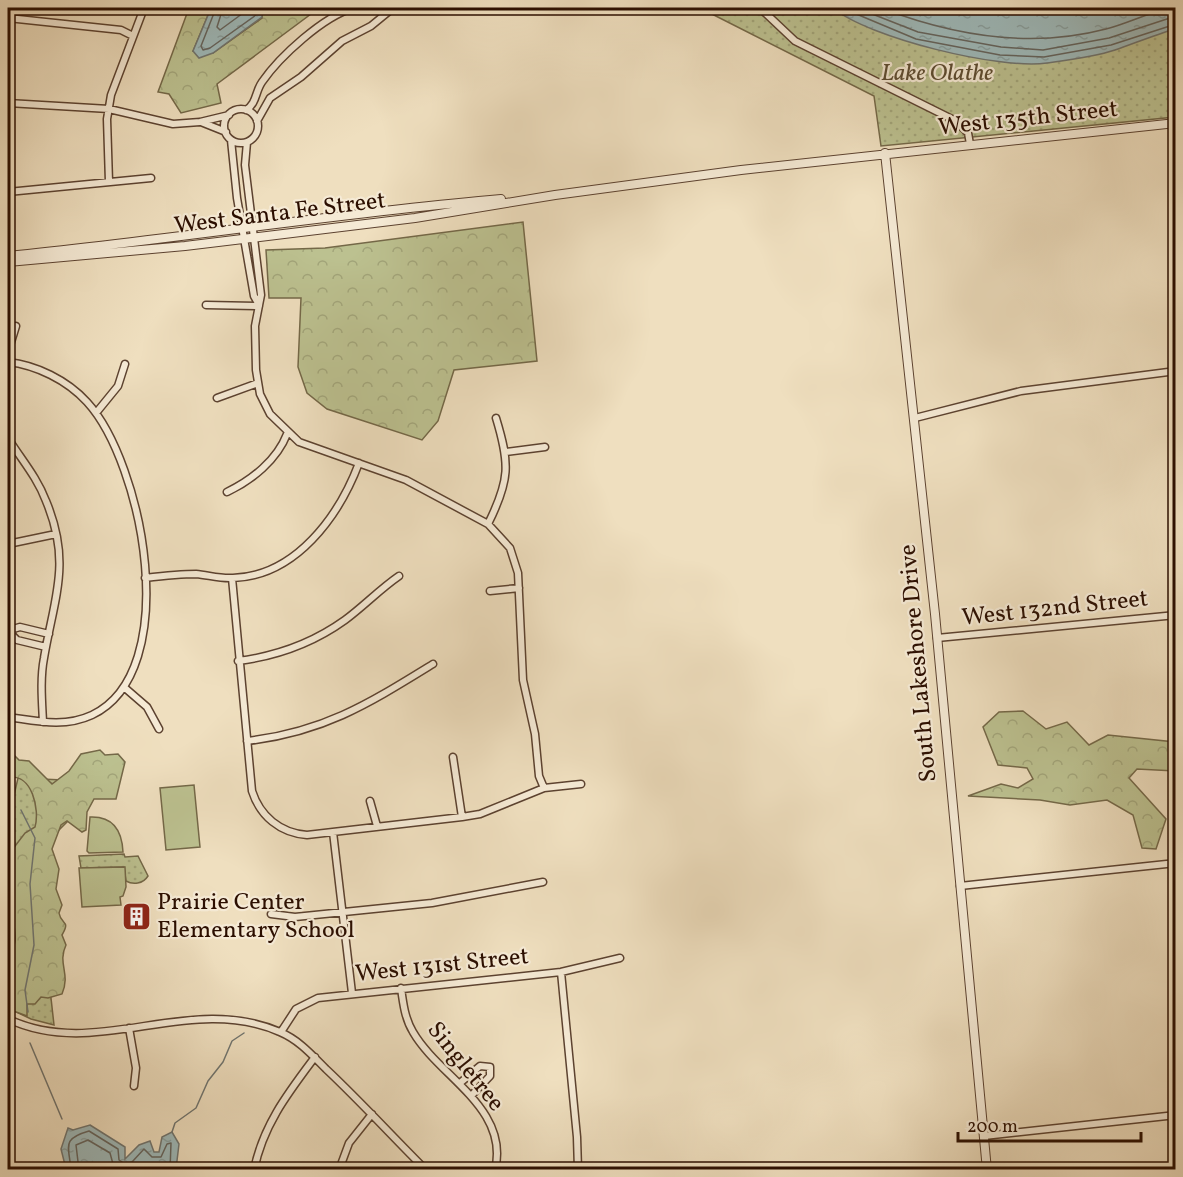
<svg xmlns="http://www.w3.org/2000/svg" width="1183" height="1177" font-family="Vollkorn,serif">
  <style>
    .grass { fill: url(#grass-dots); stroke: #746848; stroke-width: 1.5 }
    .forest { fill: url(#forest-crowns); stroke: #746848; stroke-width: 1.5 }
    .garden { fill: #bcc190; stroke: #746848; stroke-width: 1.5 }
    .water { fill: url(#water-ripples); stroke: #707570; stroke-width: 1.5 }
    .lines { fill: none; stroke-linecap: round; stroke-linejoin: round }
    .shore { stroke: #64645e; stroke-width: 1.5 }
    .stream { stroke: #707570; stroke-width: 1.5 }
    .minor-casing { stroke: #5c4230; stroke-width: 9 }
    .tertiary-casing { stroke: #5c4230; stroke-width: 10 }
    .minor { stroke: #f5ead5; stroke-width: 6 }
    .tertiary { stroke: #f5ead5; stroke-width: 8 }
    .labels { text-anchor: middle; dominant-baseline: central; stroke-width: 4.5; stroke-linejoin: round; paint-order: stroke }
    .park-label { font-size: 24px; font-style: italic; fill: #5e4d32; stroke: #f5ead5 }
    .street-label { font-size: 24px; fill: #2b0e00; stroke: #f5ead5 }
    .poi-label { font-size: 24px; fill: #2b0e00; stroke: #f5ead5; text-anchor: start }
  </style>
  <defs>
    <pattern id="grass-dots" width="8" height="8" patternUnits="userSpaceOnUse" patternTransform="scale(1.5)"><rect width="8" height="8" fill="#bcc190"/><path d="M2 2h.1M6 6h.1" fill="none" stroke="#a2a57a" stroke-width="1.8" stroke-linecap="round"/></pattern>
    <pattern id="forest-crowns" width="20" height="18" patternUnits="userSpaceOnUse" patternTransform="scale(1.5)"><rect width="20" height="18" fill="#bcc190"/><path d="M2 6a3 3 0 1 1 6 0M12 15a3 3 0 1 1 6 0" fill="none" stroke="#a2a57a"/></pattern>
    <pattern id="water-ripples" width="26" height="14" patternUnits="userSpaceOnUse" patternTransform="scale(1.5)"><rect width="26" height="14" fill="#9ebabb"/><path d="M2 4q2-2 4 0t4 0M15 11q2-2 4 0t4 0" fill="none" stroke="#889f9f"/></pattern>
  </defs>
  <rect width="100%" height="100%" fill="#efdfbf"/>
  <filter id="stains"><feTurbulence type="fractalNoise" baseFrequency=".00333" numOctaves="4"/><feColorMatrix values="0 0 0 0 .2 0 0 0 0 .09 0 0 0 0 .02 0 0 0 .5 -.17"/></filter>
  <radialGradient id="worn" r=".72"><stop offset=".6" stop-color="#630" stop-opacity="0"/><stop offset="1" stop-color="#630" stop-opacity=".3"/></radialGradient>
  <path class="grass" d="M700 8H1175V117L881 146 874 96Z
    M18 778 107 782 35 854 54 1025 31 1019 8 1008V821Z
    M124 854 125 857 138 856 148 876C143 884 133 885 126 881L124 867 81 868 79 856Z"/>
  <path class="forest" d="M189 8H211L193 51 213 53 262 18 263 8H319L217 84 221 103 181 113 169 94 158 92Z
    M523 222 537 361 454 370 438 421 422 440 327 409 307 393 298 367 301 298H269L266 250 325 248Z
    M1023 711 1046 729 1067 722 1089 745 1108 735 1175 742V771L1137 769 1129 778 1166 819 1156 849 1142 848 1133 815 1107 800 1070 805 1040 800 968 796 1001 784 1018 788 1033 779 1027 768 998 765 983 727 999 712Z
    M8 749 19 760 29 761 52 784 69 771 81 754 100 750 105 755 118 754 125 762 116 799H94L87 812 86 830 82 832 67 821 61 825 52 849 59 869 56 889 62 905 59 913C61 925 71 920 62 935L66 945C57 964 71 973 62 994L48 998 41 997 35 1004H27V1016L8 1009V952C22 944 11 924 13 911L8 908V899L12 888 8 874 10 872 9 854 25 833 35 827C40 810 32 772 8 778Z"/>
  <path class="garden" d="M194 785 200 847 166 850 160 788Z
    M90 817C113 816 122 830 123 852L89 853 87 851Z
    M125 867 126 887 123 896 120 897 121 905 82 907 79 868Z"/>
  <path class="water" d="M211 8H263L262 17 213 53 199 58 193 51Z
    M833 8H1175V29C1155 35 1135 43 1115 50 1094 57 1069 60 1047 63 1000 70 869 38 833 8Z
    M90 1125 125 1147V1159L139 1145 150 1141 154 1152H159L162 1137 172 1132 179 1144 176 1169H66L61 1149 68 1128 73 1130Z"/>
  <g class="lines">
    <path class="shore" d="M216 8 201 46 203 50 210 48 256 15 257 8
      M223 8 217 27 220 30 250 8
      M842 8 916 39 1000 55 1044 57 1111 45 1176 24
      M857 8 918 32 1001 47 1043 50 1109 38 1176 16
      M881 8C954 36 1030 49 1106 29 1129 23 1149 12 1172 8
      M71 1170C69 1146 61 1139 89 1131L118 1149 119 1160 125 1164 132 1162 144 1149 152 1157H161L167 1144 171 1143 170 1170
      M79 1170 76 1145 88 1140 110 1153 113 1164 118 1170"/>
    <path class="stream" d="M21 810 35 838 30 884 34 945 25 990 28 1012
      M30 1043 62 1119
      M172 1132 175 1123 196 1108 208 1081 223 1062 232 1041 244 1033"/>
    <defs>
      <path id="minor" d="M760 8 795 41 956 121 968 133 970 144
        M8 18 121 30 133 36
        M8 103 109 109 173 124 200 122 229 115
        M224 126a17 17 0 1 1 34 0a17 17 0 1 1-34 0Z
        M246 110C257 103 255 92 262 82 280 56 323 17 353 8
        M257 121 270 98 301 77 342 41 371 26 393 8
        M201 122 226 132
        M231 140 237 198 254 296 259 305
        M247 142 245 165 261 295 255 326 256 370 260 394 270 414 299 442 406 480 488 524 510 548 518 573 523 680 535 734 539 776 544 788
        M109 182 107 119 111 95 144 8
        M8 192 151 178
        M206 305 259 306
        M8 352 16 326
        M8 362C36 365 67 380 87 402 143 463 184 671 92 715 64 728 37 721 8 717
        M217 398 258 383
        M96 413 118 386 125 364
        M915 418 1021 391 1176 371
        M8 438C21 459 37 477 46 501 72 563 54 598 44 658 40 679 42 701 43 722
        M506 452 545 447
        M227 492C252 480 277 460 287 434
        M488 524C510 480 510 464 496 418
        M8 544 56 534
        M145 578C162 576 179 574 196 574 208 575 220 579 233 578 296 576 339 516 359 463
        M232 578 252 791C260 816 280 833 307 835L462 817 480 814 544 788 581 784
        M490 591 519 588
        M937 638 1176 615
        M46 647 17 640 12 635 13 629 20 627 49 634
        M238 661C277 656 313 643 345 620 364 606 380 589 399 576
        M125 688 147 707 159 729
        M247 741C324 732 368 704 433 664
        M453 757 462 817
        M370 801 377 826
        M333 832 352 993
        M960 886 1176 863
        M271 914 295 917 432 903 543 882
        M561 972 577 1137 578 1170
        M401 988C403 1003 405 1019 413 1032 439 1077 510 1108 495 1170
        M8 1019C98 1061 188 992 280 1032 299 1040 312 1055 326 1069 360 1101 392 1136 426 1170
        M129 1028 136 1068 134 1086
        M281 1032 296 1009 318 998 561 972 620 958
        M460 1083 480 1066 490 1067V1076L471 1096
        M984 1136 1176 1115
        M254 1170C263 1125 288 1093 315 1057
        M339 1170 349 1143 372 1114"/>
      <path id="tertiary" d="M885 153 935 614 987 1170
        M8 256C172 240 336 213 501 199
        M8 262 185 246 415 218 555 195 741 170 1176 123"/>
    </defs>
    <use href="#minor" class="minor-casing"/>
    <use href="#tertiary" class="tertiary-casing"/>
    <use href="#minor" class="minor"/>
    <use href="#tertiary" class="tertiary"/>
  </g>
  <defs>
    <symbol id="building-square" viewBox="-11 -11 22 22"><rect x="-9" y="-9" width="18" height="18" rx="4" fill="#8f2418" stroke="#f5ead5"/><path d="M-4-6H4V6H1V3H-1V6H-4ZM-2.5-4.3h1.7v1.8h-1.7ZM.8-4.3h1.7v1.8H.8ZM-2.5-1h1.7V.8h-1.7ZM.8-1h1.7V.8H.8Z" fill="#fff"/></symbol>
  </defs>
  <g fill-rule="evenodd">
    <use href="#building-square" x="120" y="900" width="33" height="33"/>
  </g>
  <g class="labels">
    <g class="park-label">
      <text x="937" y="74">Lake Olathe</text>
    </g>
    <g class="street-label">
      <text transform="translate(1028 119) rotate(-6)">West 135th Street</text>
      <text transform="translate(280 214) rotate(-7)">West Santa Fe Street</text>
      <text transform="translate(1055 609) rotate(-6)">West 132nd Street</text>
      <text transform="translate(919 663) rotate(-95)">South Lakeshore Drive</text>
      <text transform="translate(442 966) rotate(-6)">West 131st Street</text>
      <text transform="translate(465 1067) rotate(51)">Singletree</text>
    </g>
    <g class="poi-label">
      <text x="157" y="903">Prairie Center<tspan x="157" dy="28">Elementary School</tspan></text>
    </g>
  </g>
  <rect width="1183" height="1177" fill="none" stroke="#efdfbf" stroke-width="30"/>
  <rect x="9" y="9" width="1165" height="1159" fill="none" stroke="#2b0e00" stroke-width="3"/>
  <rect x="15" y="15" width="1153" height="1147" fill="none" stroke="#2b0e00" stroke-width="1.5"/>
  <path d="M958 1132v9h183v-9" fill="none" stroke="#2b0e00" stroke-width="3"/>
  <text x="967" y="1132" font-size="18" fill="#2b0e00" stroke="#f5ead5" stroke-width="4.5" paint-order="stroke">200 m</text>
  <rect width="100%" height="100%" filter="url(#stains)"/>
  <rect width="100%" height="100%" fill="url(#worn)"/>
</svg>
